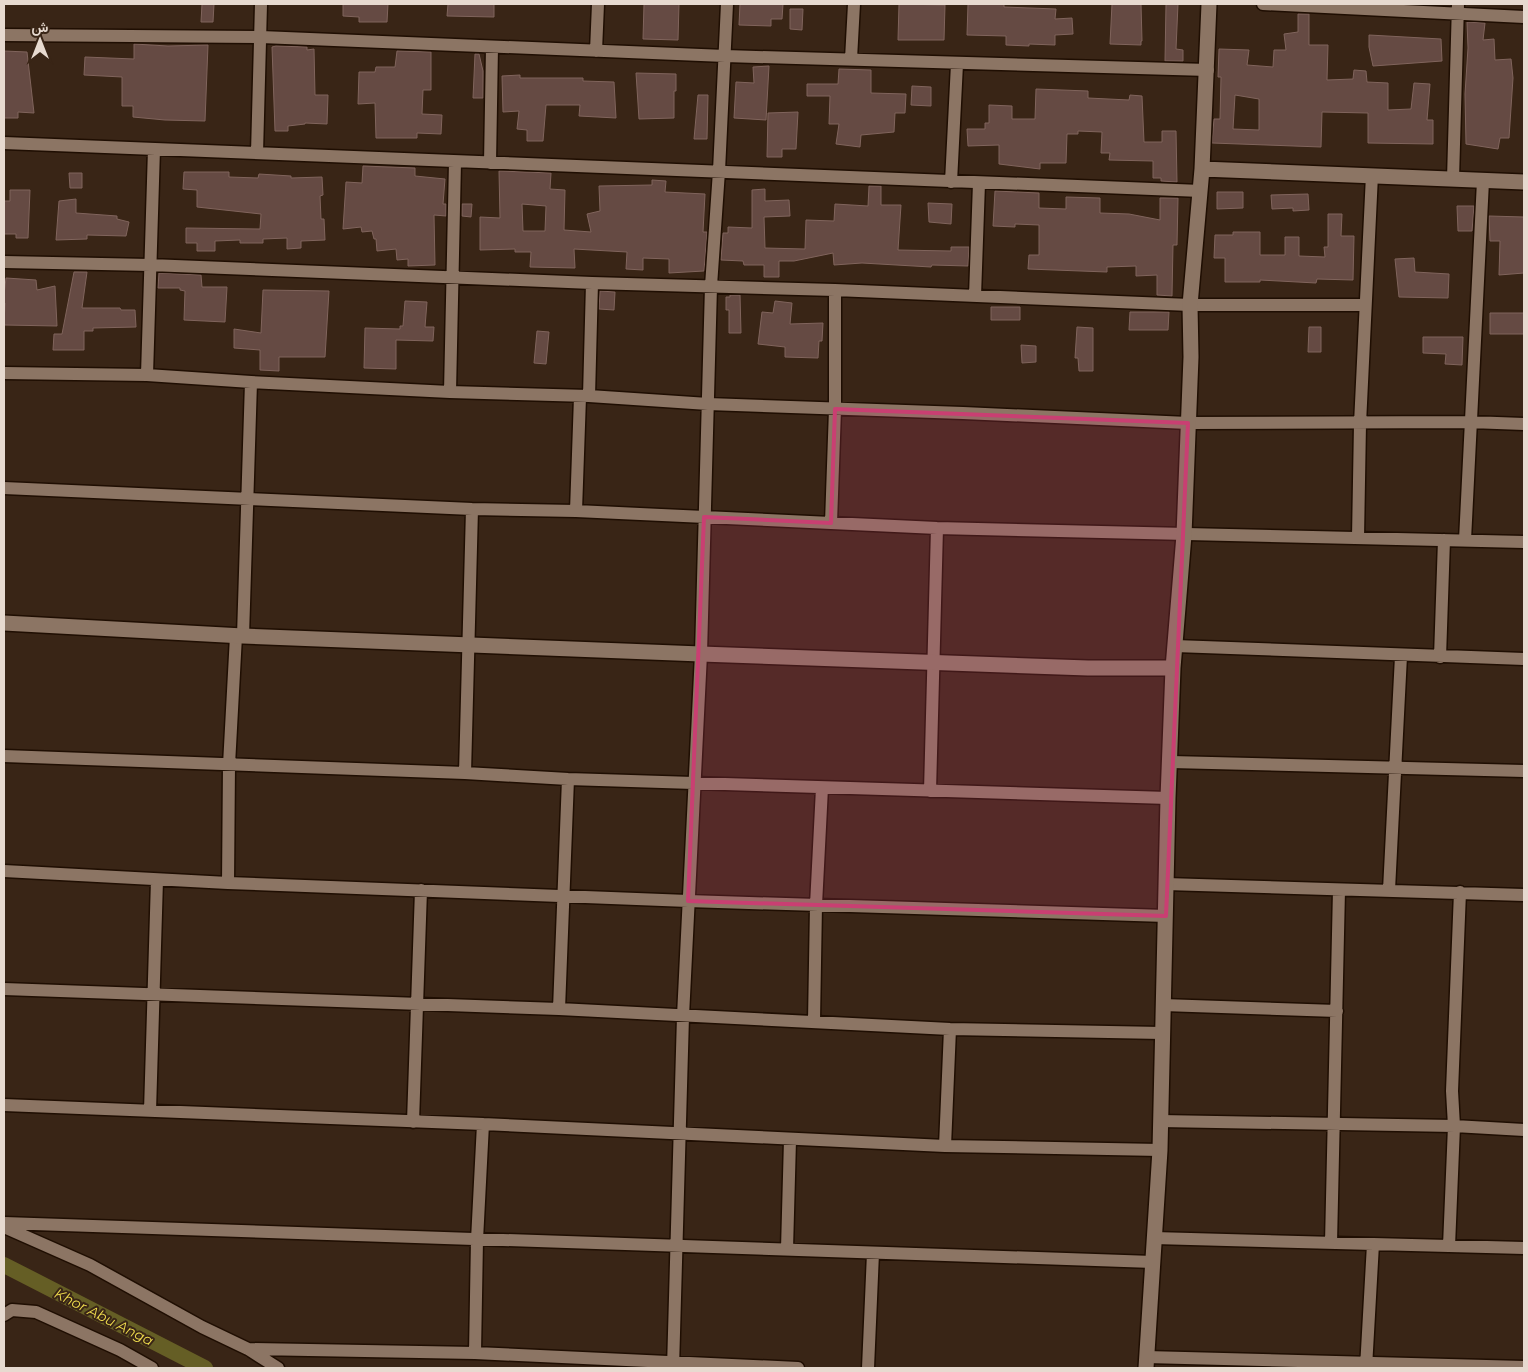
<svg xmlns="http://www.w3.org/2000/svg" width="1528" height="1372" font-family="Montserrat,Vazirmatn,sans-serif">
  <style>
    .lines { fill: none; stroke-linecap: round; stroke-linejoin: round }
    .canal { stroke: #655e25; stroke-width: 16 }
    .building { fill: #654a43; stroke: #80645c; fill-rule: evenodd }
    .minor-casing { stroke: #1f0e02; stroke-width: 15 }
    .tertiary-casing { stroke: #1f0e02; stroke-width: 18 }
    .minor { stroke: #8c7564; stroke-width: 12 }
    .tertiary { stroke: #8c7564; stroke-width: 15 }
    .marked { fill: #c93f72; fill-opacity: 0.2; stroke: #c93f72; stroke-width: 4; stroke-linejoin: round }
    .labels { text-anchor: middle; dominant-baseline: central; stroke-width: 4; stroke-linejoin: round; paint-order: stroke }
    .water-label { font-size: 14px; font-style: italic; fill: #efdc4d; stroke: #392516 }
  </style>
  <rect width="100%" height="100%" fill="#392516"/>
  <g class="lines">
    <path class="canal" d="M4 1265 205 1368"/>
  </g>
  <path class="building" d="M202 4H214L213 22H201Z
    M343 4H388L387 22H359V17L343 16Z
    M448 4H494V17L447 16Z
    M644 4H679L678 40 643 39Z
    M740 4H783L782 19H771V26L739 25Z
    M899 4 945 5 944 40H898Z
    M968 4H1004V7L1056 9 1055 19 1072 18 1073 34 1055 35V45L1029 44V46L1006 45V36L967 35Z
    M1112 4H1141L1142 41H1141V45L1110 44Z
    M1166 4H1178L1176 49 1183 50V61H1165Z
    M790 9H803L802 30 790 29Z
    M1298 14H1309V45H1328L1327 80 1353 79 1354 70 1366 71 1367 82 1388 83V110L1411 109 1414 83 1430 84 1427 120H1433V144L1368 143V113L1322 112 1321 147 1212 143 1214 119H1220L1221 77H1218L1219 49 1249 50 1247 65 1273 67 1274 50H1286L1284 34 1298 32ZM1235 95 1259 99V130L1233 129Z
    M1467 22 1485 23 1483 40 1494 39 1495 60 1511 59 1513 78 1509 138H1500L1498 149 1466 144 1465 94 1468 48Z
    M1369 35 1441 39 1442 61 1373 66 1369 47Z
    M134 44 168 46 208 45 205 121 165 120 133 117V106H122V77L84 75 85 57 134 59Z
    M276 46 307 47V50L314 49 315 95H328L327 124 305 123V124L288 126V131H275L272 47Z
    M4 51 27 52 34 113 18 112V118H4Z
    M397 51 431 52V90H423L422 114 442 115 441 134 417 133V138H376L375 103 358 104 359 72H375L376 67H395Z
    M475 54H479L483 71V98H473Z
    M769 66 766 120 734 118 736 82 754 83 753 67Z
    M839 69 871 70V93L906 94 905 113H895L894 132 861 135 860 147 836 144 839 124H829L830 96H807V84H838Z
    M636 73 676 74V91H674V118L639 119Z
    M520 75V78H583V81L614 82 616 118 579 116 580 105H546L543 141H527V130L517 129 519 111 503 112 502 76Z
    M912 86 931 87V106L911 105Z
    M1036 89 1088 91V98L1129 100 1130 95 1142 96 1144 142H1162V131H1176L1177 182 1161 181V178H1153V161L1109 160 1110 153H1101L1102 132 1078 131V134H1067L1066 163H1040V169L999 164V145L968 146 967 129H985V123H989V105L1012 106V119H1035Z
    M698 95H708L707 139H694Z
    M798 112 796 149H782V157H767L768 113Z
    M363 166 415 168V176L445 179 443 204H446V216L434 215 435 265 408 266V259L397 260 396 249 377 251 376 239H374L372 231 362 232 361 227 343 229 346 182 362 183Z
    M499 171 551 173 550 189 565 190 564 230 591 232 587 214 600 211 599 186 652 185V180L666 181 665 192 705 194 703 232H707L704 271 669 273V259L643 258V270L626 269 627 252 574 249 575 268 530 267 531 252H515V249L480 250V217L500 218ZM522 204 546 206 545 231H523Z
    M184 172H229V177L258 178 259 174 291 176V178L322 177 323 195 320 196 321 219H324L325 240 301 241V248L287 249V238L263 239V243H240V240L215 241V251H197V243H186V228L260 229 261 214 197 207V190L183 189Z
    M69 173H82V188H70Z
    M869 186H881V205H901L898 250 951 251V247H969L968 266 932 265 931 267 862 263 834 265 833 253 794 261H779V277H764V265H744L743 261 721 260 723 233H728V227L752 228V190L765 189V201L789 200 790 216 764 217 765 248 805 249 806 220 834 221 835 204 868 206Z
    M10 190H30L28 238H16V234H4V201H10Z
    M995 191 1039 193V208L1066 209V197L1100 198V213L1129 214 1160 220V198H1178L1177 245H1173L1172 296 1157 295V275L1136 276V266L1107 267V272L1028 269 1029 255H1039V225L1015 224V227L993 226Z
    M1217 192H1243V208L1217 209Z
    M1308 194 1309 210 1293 211V208L1272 209 1271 195Z
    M76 199V213L117 216V219L129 222 126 236 87 235V239L56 240 59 201Z
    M928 203 952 204 951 224 929 222Z
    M462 204H472L471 217 462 216Z
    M1457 206H1474L1472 231H1458Z
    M1328 214H1342L1341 236H1354L1353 280 1317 279 1316 283 1260 280V282H1225V258H1214L1215 235H1233V232H1260V255H1285V237H1299V256L1325 257 1324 247H1328Z
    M1489 216 1524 217V273L1499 275 1500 241H1490Z
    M1414 258 1415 272 1449 274 1448 298 1399 297 1395 259Z
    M74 272H87L82 308H120L121 310H135L136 327 93 328V331H84V350H53L54 334H62Z
    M159 273 201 275 202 287H227L225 322 184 320 185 291 180 290V288H158Z
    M6 278 36 280 37 290 55 286 57 326 4 325 5 303 4 302V295Z
    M263 290 329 291 325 357H279V371L260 370V350L234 348V329L261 333Z
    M600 291 615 292 614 310 599 309Z
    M730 295H740L741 333H729V310H726V297H730Z
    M405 301 427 302 425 327H434L433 341 396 340V369L364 368 365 328 400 329V326H403Z
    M775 301 792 303 790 324 823 323 822 341H819L818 358 785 357V347L758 344 762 312 773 313Z
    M991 307H1020V320H991Z
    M1130 312H1169L1168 330H1129Z
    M1490 313H1524V334H1490Z
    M1077 327 1093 328V371H1079L1078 358H1075Z
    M1309 327H1321V352H1308Z
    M537 331 549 332 546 364 534 363Z
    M1423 337H1463L1462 365 1445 364 1446 354 1423 353Z
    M1021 345 1036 346V362L1022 363Z"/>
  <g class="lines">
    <defs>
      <path id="minor" d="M1263 4 1524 17
        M4 35 261 37 725 56 1208 70
        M596 51 598 4
        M851 59 854 4
        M4 143 1201 191
        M257 153 261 4
        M490 163 492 47
        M1453 179 1458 4
        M951 182 957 64
        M4 262 150 265 592 283 835 290 1190 305H1365
        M975 296 979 183
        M4 373 147 375 251 382 450 392 589 396 708 404 963 413 1188 423 1470 422 1524 424
        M147 375 154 149
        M450 392 455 162
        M589 396 592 283
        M4 488 472 509 576 511 937 528 1524 542
        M576 511 580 397
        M831 523 835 409V290
        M1358 538 1360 424 1372 175
        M1465 540 1483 181
        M243 636 251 382
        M1175 646 1524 659
        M1440 657 1444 540
        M4 756 465 773 568 779 1168 798
        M1171 762 1524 771
        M465 773 472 509
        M930 791 937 528
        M4 871 228 883 688 901 1166 916
        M228 883 229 765 236 636
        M1166 884 1524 895
        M1389 890 1401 656
        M4 989 559 1009 950 1029 1162 1033
        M1163 1005 1337 1011
        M559 1009 568 779
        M814 1021 816 905 822 788
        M4 1105 483 1124 945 1146 1160 1150
        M150 1111 157 880
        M1160 1121 1454 1126 1524 1130
        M413 1122 421 890
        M945 1146 950 1029
        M4 1223 1153 1262
        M4 1227 90 1265 202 1327 248 1349 278 1368
        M1154 1238 1524 1248
        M1331 1243 1339 890
        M1449 1246 1454 1126 1452 1091 1460 892
        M787 1249 790 1140
        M4 1315 12 1310 36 1312 120 1350 152 1368
        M248 1349 475 1353 798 1368
        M475 1353 477 1240 483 1124
        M1146 1357 1524 1367
        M673 1368 683 1016 701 654 711 286 719 171 727 4
        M868 1368 873 1253
        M1366 1368 1373 1244"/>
      <path id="tertiary" d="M1202 169 1209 4
        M4 623 243 636 701 654 1088 668H1173L1184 535 1191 357 1190 305 1202 169 1524 182
        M1146 1368 1160 1150 1168 798 1173 668"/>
    </defs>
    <use href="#minor" class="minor-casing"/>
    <use href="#tertiary" class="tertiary-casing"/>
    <use href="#minor" class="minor"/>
    <use href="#tertiary" class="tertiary"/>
  </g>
  <path class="marked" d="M835 409 1188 423 1166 916 688 901 704 517 831 523Z"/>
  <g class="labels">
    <g class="water-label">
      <text transform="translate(104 1317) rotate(27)">Khor Abu Anga</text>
    </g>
  </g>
  <rect width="1528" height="1372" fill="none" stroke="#e7dad0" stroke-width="10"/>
  <g transform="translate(40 40)" stroke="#392516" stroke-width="4" paint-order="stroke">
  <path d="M0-4L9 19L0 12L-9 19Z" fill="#e7dad0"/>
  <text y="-8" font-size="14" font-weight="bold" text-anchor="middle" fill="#e7dad0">ش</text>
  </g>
</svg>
